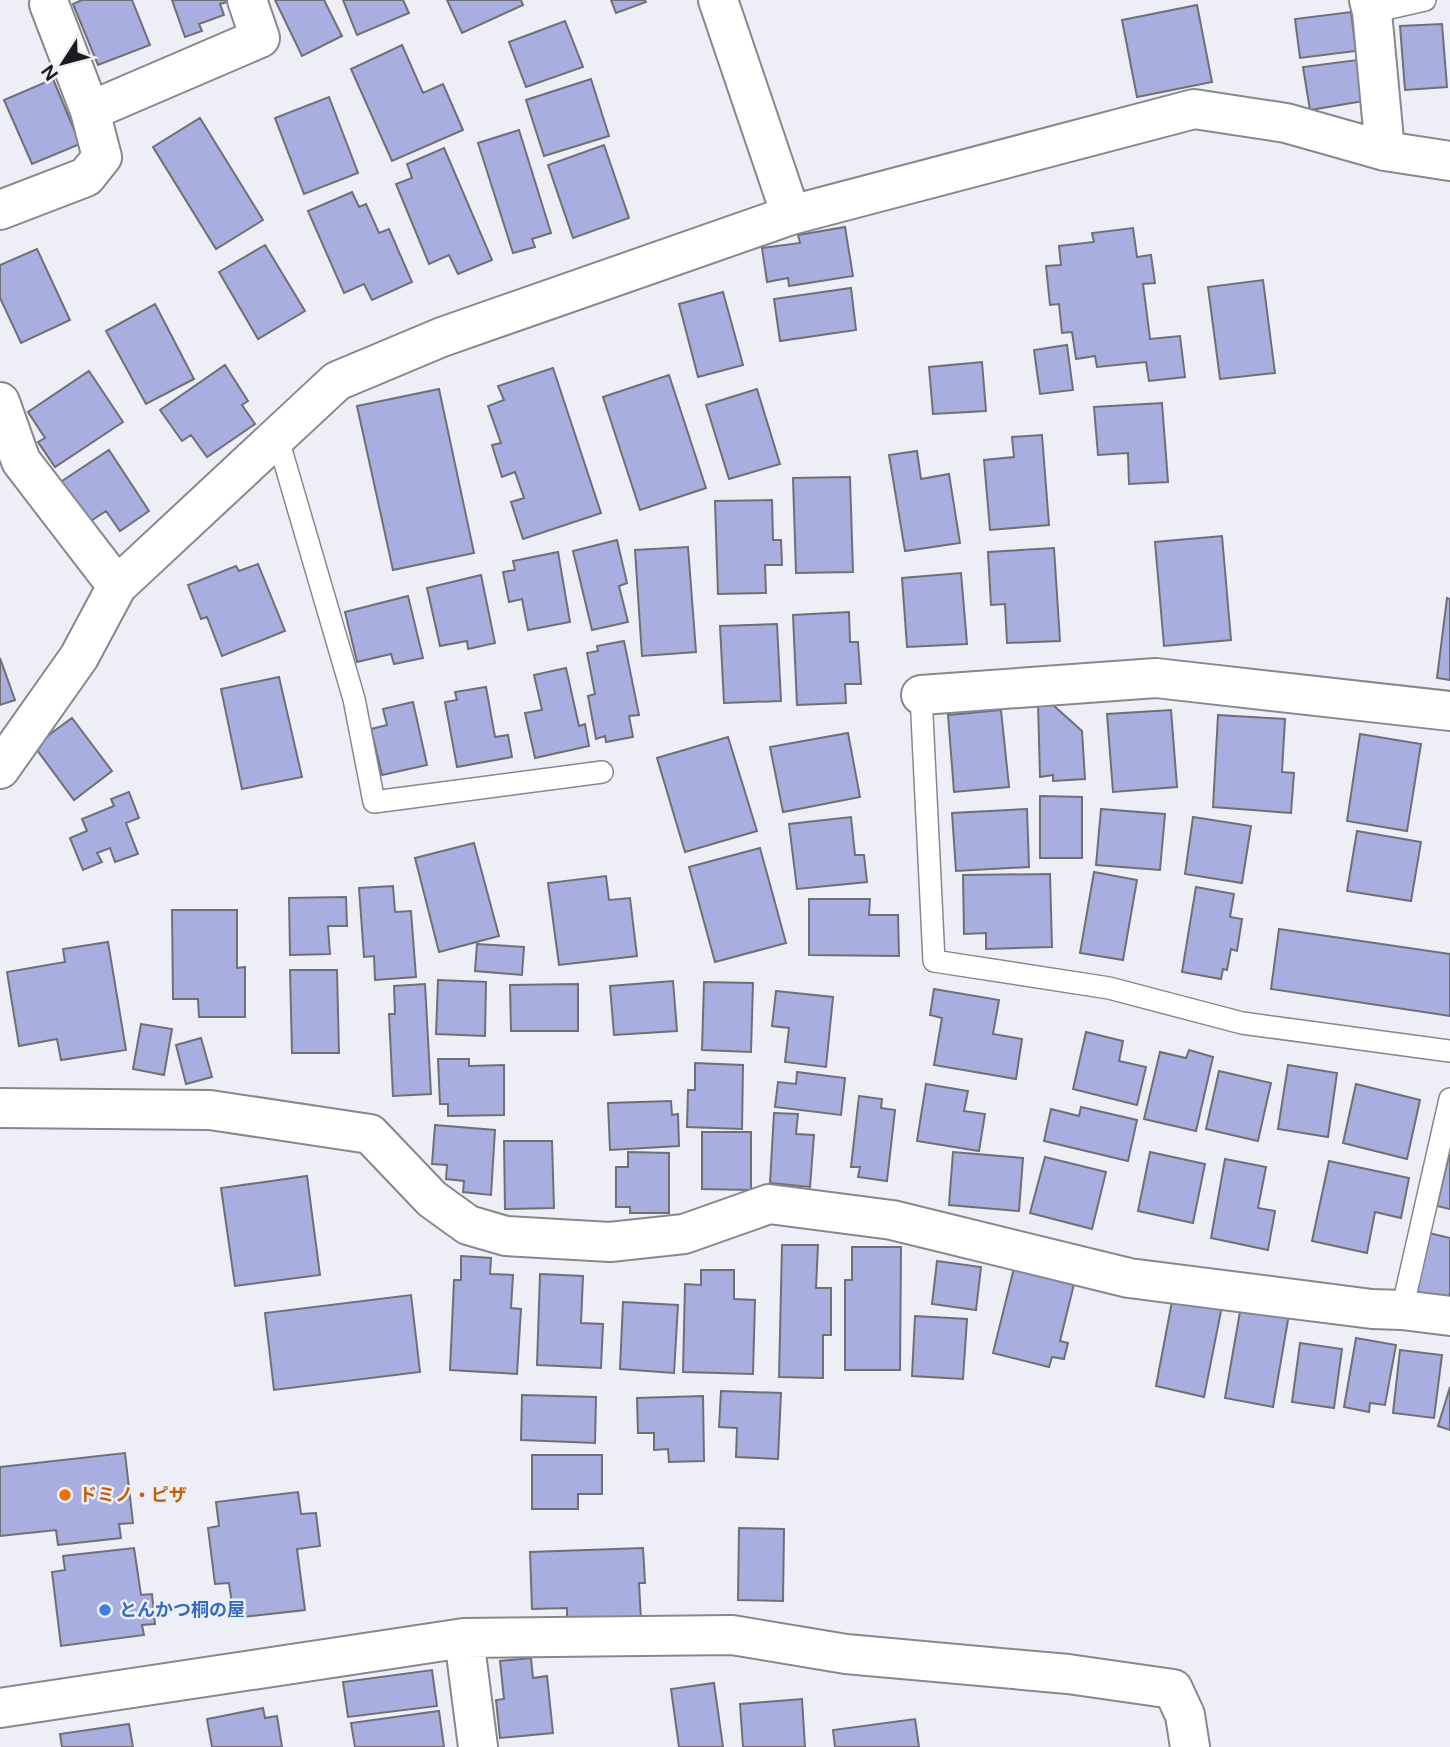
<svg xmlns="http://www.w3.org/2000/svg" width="1450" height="1747" font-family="'DM Sans','Noto Sans JP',sans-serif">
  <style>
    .building { fill: #a8aedf; stroke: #6f6f75; stroke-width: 2 }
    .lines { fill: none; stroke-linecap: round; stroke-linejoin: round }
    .service-casing { stroke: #87888e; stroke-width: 24 }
    .minor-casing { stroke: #87888e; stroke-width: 42 }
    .service { stroke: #fff; stroke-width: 21 }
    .minor { stroke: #fff; stroke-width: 38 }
    .food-dot { fill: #e8710a; stroke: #eeeff6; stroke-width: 2.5 }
    .shop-dot { fill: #3f7fe0; stroke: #eeeff6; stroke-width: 2.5 }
    .labels { text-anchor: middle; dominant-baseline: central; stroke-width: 5; stroke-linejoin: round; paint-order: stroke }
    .food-label { font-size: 18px; font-weight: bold; fill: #c56008; stroke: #eeeff6; text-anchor: start }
    .shop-label { font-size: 18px; font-weight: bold; fill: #366cbe; stroke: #eeeff6; text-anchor: start }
  </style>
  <rect width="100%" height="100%" fill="#eeeff6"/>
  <path class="building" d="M82 0H132L150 45 98 65 73 4Z
    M172 0H226L227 2 220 4 224 15 199 24 202 31 185 37Z
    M275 0H324L342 36 302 56Z
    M343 0H403L409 13 357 35Z
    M447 0H521L523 5 462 33Z
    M611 0H645L646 2 616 13Z
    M1197 5 1212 82 1137 97 1122 20Z
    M1351 12 1356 51 1300 58 1295 19Z
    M565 21 583 67 526 87 509 42Z
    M1442 24 1447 87 1405 90 1400 26Z
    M402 45 423 93 443 84 463 130 392 161 351 69Z
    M1357 60 1364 101 1310 110 1303 67Z
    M53 79 80 144 32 164 4 100Z
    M591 79 609 136 544 156 526 100Z
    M329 97 358 173 304 194 275 118Z
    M200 118 263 220 216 249 153 147Z
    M519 130 551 233 532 239 535 247 513 253 478 143Z
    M604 145 629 218 573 238 548 165Z
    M444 148 492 260 458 274 449 255 429 264 396 184 412 178 407 164Z
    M352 192 359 207 366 204 379 233 389 229 412 282 372 300 364 284 344 293 308 211Z
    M845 227 853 276 789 286 788 278 767 282 762 248 800 243 798 235Z
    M1133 228 1137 257 1151 255 1155 283 1143 284 1150 339 1180 336 1185 377 1149 381 1146 362 1097 367 1095 356 1076 359 1072 332 1062 333 1059 304 1050 305 1046 266 1061 265 1059 246 1094 242 1092 233Z
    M265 245 305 311 258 339 219 272Z
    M37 249 70 320 21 343 0 298V265Z
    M1263 280 1275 373 1220 379 1208 287Z
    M851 288 856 330 780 341 774 299Z
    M723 292 743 365 698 377 679 304Z
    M155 304 194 379 146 404 106 331Z
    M1067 345 1073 390 1040 394 1034 350Z
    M982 362 986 411 933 414 929 367Z
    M225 365 248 401 242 405 255 424 207 457 191 435 182 441 160 410Z
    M553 368 601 513 523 539 511 502 524 498 515 472 502 477 492 445 501 443 488 406 504 400 498 386Z
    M89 371 123 422 55 467 38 442 45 438 28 412Z
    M669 375 706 488 640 510 603 397Z
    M439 389 474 553 393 570 357 406Z
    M757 389 780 464 729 479 706 405Z
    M1162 403 1168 482 1129 484 1128 453 1098 455 1094 407Z
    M1042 435 1049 525 990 530 984 460 1014 457 1012 437Z
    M109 450 149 511 120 531 106 511 86 524 59 483Z
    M917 451 921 479 949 474 960 543 905 551 889 455Z
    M850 477 853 572 796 573 793 478Z
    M772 500 773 540H781L782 565H765L766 593 718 594 715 501Z
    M1222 536 1231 640 1164 646 1155 542Z
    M617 540 627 583 619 586 628 622 592 630 573 551Z
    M688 547 696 652 642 656 635 550Z
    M1054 548 1060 641 1007 643 1005 604 991 605 988 552Z
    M558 552 570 622 528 630 522 599 509 602 503 572 515 570 513 561Z
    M258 564 285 631 222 656 207 617 201 619 188 585 236 566 239 571Z
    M961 573 967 644 907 647 902 578Z
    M481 575 495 643 468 649 467 641 440 646 427 588Z
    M408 596 423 658 394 664 391 654 357 662 345 612Z
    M1447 598 1450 599V680L1437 678Z
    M849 612 850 642H858L861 684H845L846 703 797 705 793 615Z
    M777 624 781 701 724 703 720 626Z
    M624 641 639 715 629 716 633 737 606 742 605 736 596 739 588 696 595 694 587 653 598 651 597 646Z
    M0 658 15 700 0 705Z
    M566 668 579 726 585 724 589 746 535 758 525 713 542 710 534 675Z
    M279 677 302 777 242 789 221 689Z
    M486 687 495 737 508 735 512 757 457 767 445 702 457 700 455 692Z
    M413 702 427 765 382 775 371 729 387 725 383 709Z
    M1038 703 1053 705 1082 731 1085 779 1053 781V775L1040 777Z
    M1001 710 1009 787 954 792 948 715Z
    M1171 710 1177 787 1113 792 1107 714Z
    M1218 715 1285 719 1282 772 1294 773 1291 813 1213 807Z
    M72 718 112 771 74 800 34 746Z
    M848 733 860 797 783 812 770 747Z
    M1360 734 1421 744 1407 831 1347 821Z
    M728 737 757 831 685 852 657 758Z
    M129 792 139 818 126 823 138 854 115 862 110 848 97 853 102 862 83 870 70 838 87 831 82 819 114 806 111 799Z
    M1040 796 1082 797V858H1040Z
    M1027 809 1029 867 956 871 952 813Z
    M1101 809 1165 814 1160 870 1096 865Z
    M851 817 855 855H864L867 882 797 889 789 824Z
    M1193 817 1251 826 1242 883 1185 874Z
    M1357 831 1421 842 1411 901 1347 891Z
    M474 843 499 936 439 952 415 858Z
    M760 848 786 943 715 962 689 867Z
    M1094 872 1137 880 1123 960 1080 953Z
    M1050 874 1052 947 986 949V933L964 934 963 875Z
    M606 876 609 900 630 898 637 956 559 965 548 883Z
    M393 886 395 912 411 911 416 977 375 980 374 956 364 957 359 888Z
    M1196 887 1234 894 1230 917 1242 919 1237 951 1231 949 1227 970 1223 969 1221 979 1182 972Z
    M346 897 347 926H328L330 954 290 955 289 898Z
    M809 899H870L869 915H898L899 956 809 955Z
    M172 910H237V968L245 967V1017H199L198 999H173Z
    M1279 929 1450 954V1016L1271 989Z
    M108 942 126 1050 61 1060 57 1039 19 1046 7 972 65 962 63 949Z
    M477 944 524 947 522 975 475 971Z
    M290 970H337L339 1053H292Z
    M438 980 486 982 485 1036 436 1034Z
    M673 981 677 1031 614 1035 610 986Z
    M704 982 753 983 751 1052 702 1050Z
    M425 984 431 1094 393 1096 389 1014H395L394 986Z
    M578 984V1031H511L510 985Z
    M934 989 999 1000 993 1034 1022 1039 1016 1079 934 1065 942 1018 930 1015Z
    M776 991 833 997 826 1067 785 1062 789 1028 772 1026Z
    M141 1024 172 1029 164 1075 133 1069Z
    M1086 1032 1123 1041 1119 1061 1146 1067 1137 1105 1073 1089Z
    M201 1038 212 1077 186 1084 176 1045Z
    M1189 1050 1213 1057 1196 1131 1144 1119 1160 1052 1186 1058Z
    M438 1059H469V1066L504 1065V1115L448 1116V1104H440Z
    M695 1063 743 1065 742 1129 687 1127 688 1090H695Z
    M1288 1065 1337 1073 1328 1137 1278 1129Z
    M1219 1071 1271 1083 1258 1141 1206 1129Z
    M797 1072 845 1078 841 1115 775 1107 778 1082 796 1084Z
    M926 1084 968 1091 964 1111 985 1114 979 1151 917 1141Z
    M1356 1084 1420 1100 1407 1159 1343 1143Z
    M859 1096 882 1099 881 1108 895 1110 887 1181 858 1177 860 1167H851Z
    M671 1101 672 1115 678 1114 679 1146 610 1150 608 1103Z
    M1081 1107 1137 1120 1128 1161 1044 1141 1051 1109 1079 1116Z
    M774 1113 798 1114 796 1134 814 1135 810 1187 770 1183Z
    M435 1125 495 1130 491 1195 463 1192 464 1181 446 1179 447 1165 432 1164Z
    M702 1132H751V1190L702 1189Z
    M504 1141H552L554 1208 505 1209Z
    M628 1152 669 1153V1213H630V1207H616V1167H628Z
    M953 1152 1023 1158 1019 1211 949 1205Z
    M1150 1152 1205 1164 1193 1223 1138 1211Z
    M1449 1155H1450V1209L1437 1206Z
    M1045 1157 1106 1172 1092 1229 1030 1213Z
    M1225 1159 1266 1167 1258 1208 1275 1211 1268 1250 1211 1238Z
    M1329 1161 1409 1178 1401 1218 1375 1212 1367 1253 1312 1241Z
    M307 1176 320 1275 235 1286 221 1188Z
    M1429 1233 1450 1238V1293L1446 1301 1415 1294Z
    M782 1245H818L816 1288H831V1335H823V1378L779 1377Z
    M852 1247H901L900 1370H845V1280H852Z
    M461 1256 491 1258 490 1274 513 1275 511 1308 521 1309 517 1374 450 1370 454 1280H461Z
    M937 1261 981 1267 976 1310 932 1304Z
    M1014 1268 1074 1284 1060 1341 1068 1343 1064 1359 1052 1357 1049 1367 993 1353Z
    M701 1270H734V1299L755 1300 753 1374 683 1372 685 1284 701 1285Z
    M540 1274 583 1276 581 1323 603 1324 601 1368 537 1365Z
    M411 1295 420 1372 274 1390 265 1313Z
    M1173 1296 1222 1306 1204 1397 1156 1386Z
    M623 1302 678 1305 674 1373 620 1369Z
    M1241 1306 1289 1314 1273 1407 1225 1398Z
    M915 1316 967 1319 963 1379 912 1376Z
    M1356 1338 1396 1345 1385 1405 1370 1403 1369 1412 1344 1407Z
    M1300 1343 1342 1349 1334 1408 1292 1402Z
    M1400 1350 1442 1355 1434 1418 1393 1413Z
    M1450 1387V1430L1438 1426Z
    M721 1391 781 1393 778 1459 736 1457 737 1428 719 1427Z
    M522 1395 596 1397 595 1443 521 1440Z
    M703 1396 704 1461 669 1462 668 1449 654 1450V1433H638L637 1398Z
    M125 1453 133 1523 119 1524 121 1538 58 1545 56 1530 0 1536V1467Z
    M532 1455H602V1494H578V1509H532Z
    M298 1492 301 1514 316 1513 320 1546 297 1549 305 1610 234 1618 229 1583 215 1584 208 1528 219 1526 216 1502Z
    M739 1528 784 1529 783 1601 738 1600Z
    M134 1548 141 1595 152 1594 155 1624 142 1625 144 1635 61 1646 52 1572 65 1570 63 1556Z
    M643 1548 645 1583H639L641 1620 567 1623V1608L532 1609 530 1552Z
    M531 1658 533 1678 547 1676 553 1733 500 1738 496 1700 504 1699 500 1661Z
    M432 1670 437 1706 348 1717 343 1682Z
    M714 1683 723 1747H679L671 1689Z
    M802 1699 805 1747H743L740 1704Z
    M263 1708 265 1718 277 1716 282 1747H212L207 1719Z
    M439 1711 444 1747H355L351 1723Z
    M915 1719 919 1747H835L833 1730Z
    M129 1724 133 1747H62L60 1734Z"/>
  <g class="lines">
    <defs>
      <path id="service" d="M1372 12 1425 0
        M277 436 354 699 374 802 602 772
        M921 695 934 961 1109 988 1242 1023 1450 1051
        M1402 1310 1450 1099"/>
      <path id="minor" d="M718 0 791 215
        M1369 0 1372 12 1385 151
        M90 111 260 38 247 0
        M0 210 86 177 102 157 90 111 49 4
        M0 402 21 461 117 586
        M921 695 1156 678 1450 711
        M0 769 79 657 117 586 337 381 442 337 791 215 1194 109 1286 123 1385 151 1450 161
        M0 1108 210 1110 370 1134 432 1199 468 1225 506 1236 610 1242 684 1234 769 1204 892 1220 1129 1278 1372 1309 1402 1310 1450 1316
        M464 1638 478 1747
        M0 1708 464 1638 732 1635 846 1654 1068 1674 1173 1689 1185 1715 1190 1747"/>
    </defs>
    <use href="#service" class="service-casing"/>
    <use href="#minor" class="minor-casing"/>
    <use href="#service" class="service"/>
    <use href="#minor" class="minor"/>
  </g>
  <circle class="food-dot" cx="65" cy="1495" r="7"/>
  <circle class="shop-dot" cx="105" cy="1610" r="7"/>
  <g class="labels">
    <g class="food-label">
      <text x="79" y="1495">ドミノ・ピザ</text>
    </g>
    <g class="shop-label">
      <text x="119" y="1610">とんかつ桐の屋</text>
    </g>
  </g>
  <g transform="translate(63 63) rotate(234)" stroke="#eeeff6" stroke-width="5" paint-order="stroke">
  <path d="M0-5L12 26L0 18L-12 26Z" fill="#1b1c1e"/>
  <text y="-10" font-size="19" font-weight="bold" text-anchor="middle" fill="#1b1c1e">N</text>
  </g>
</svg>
